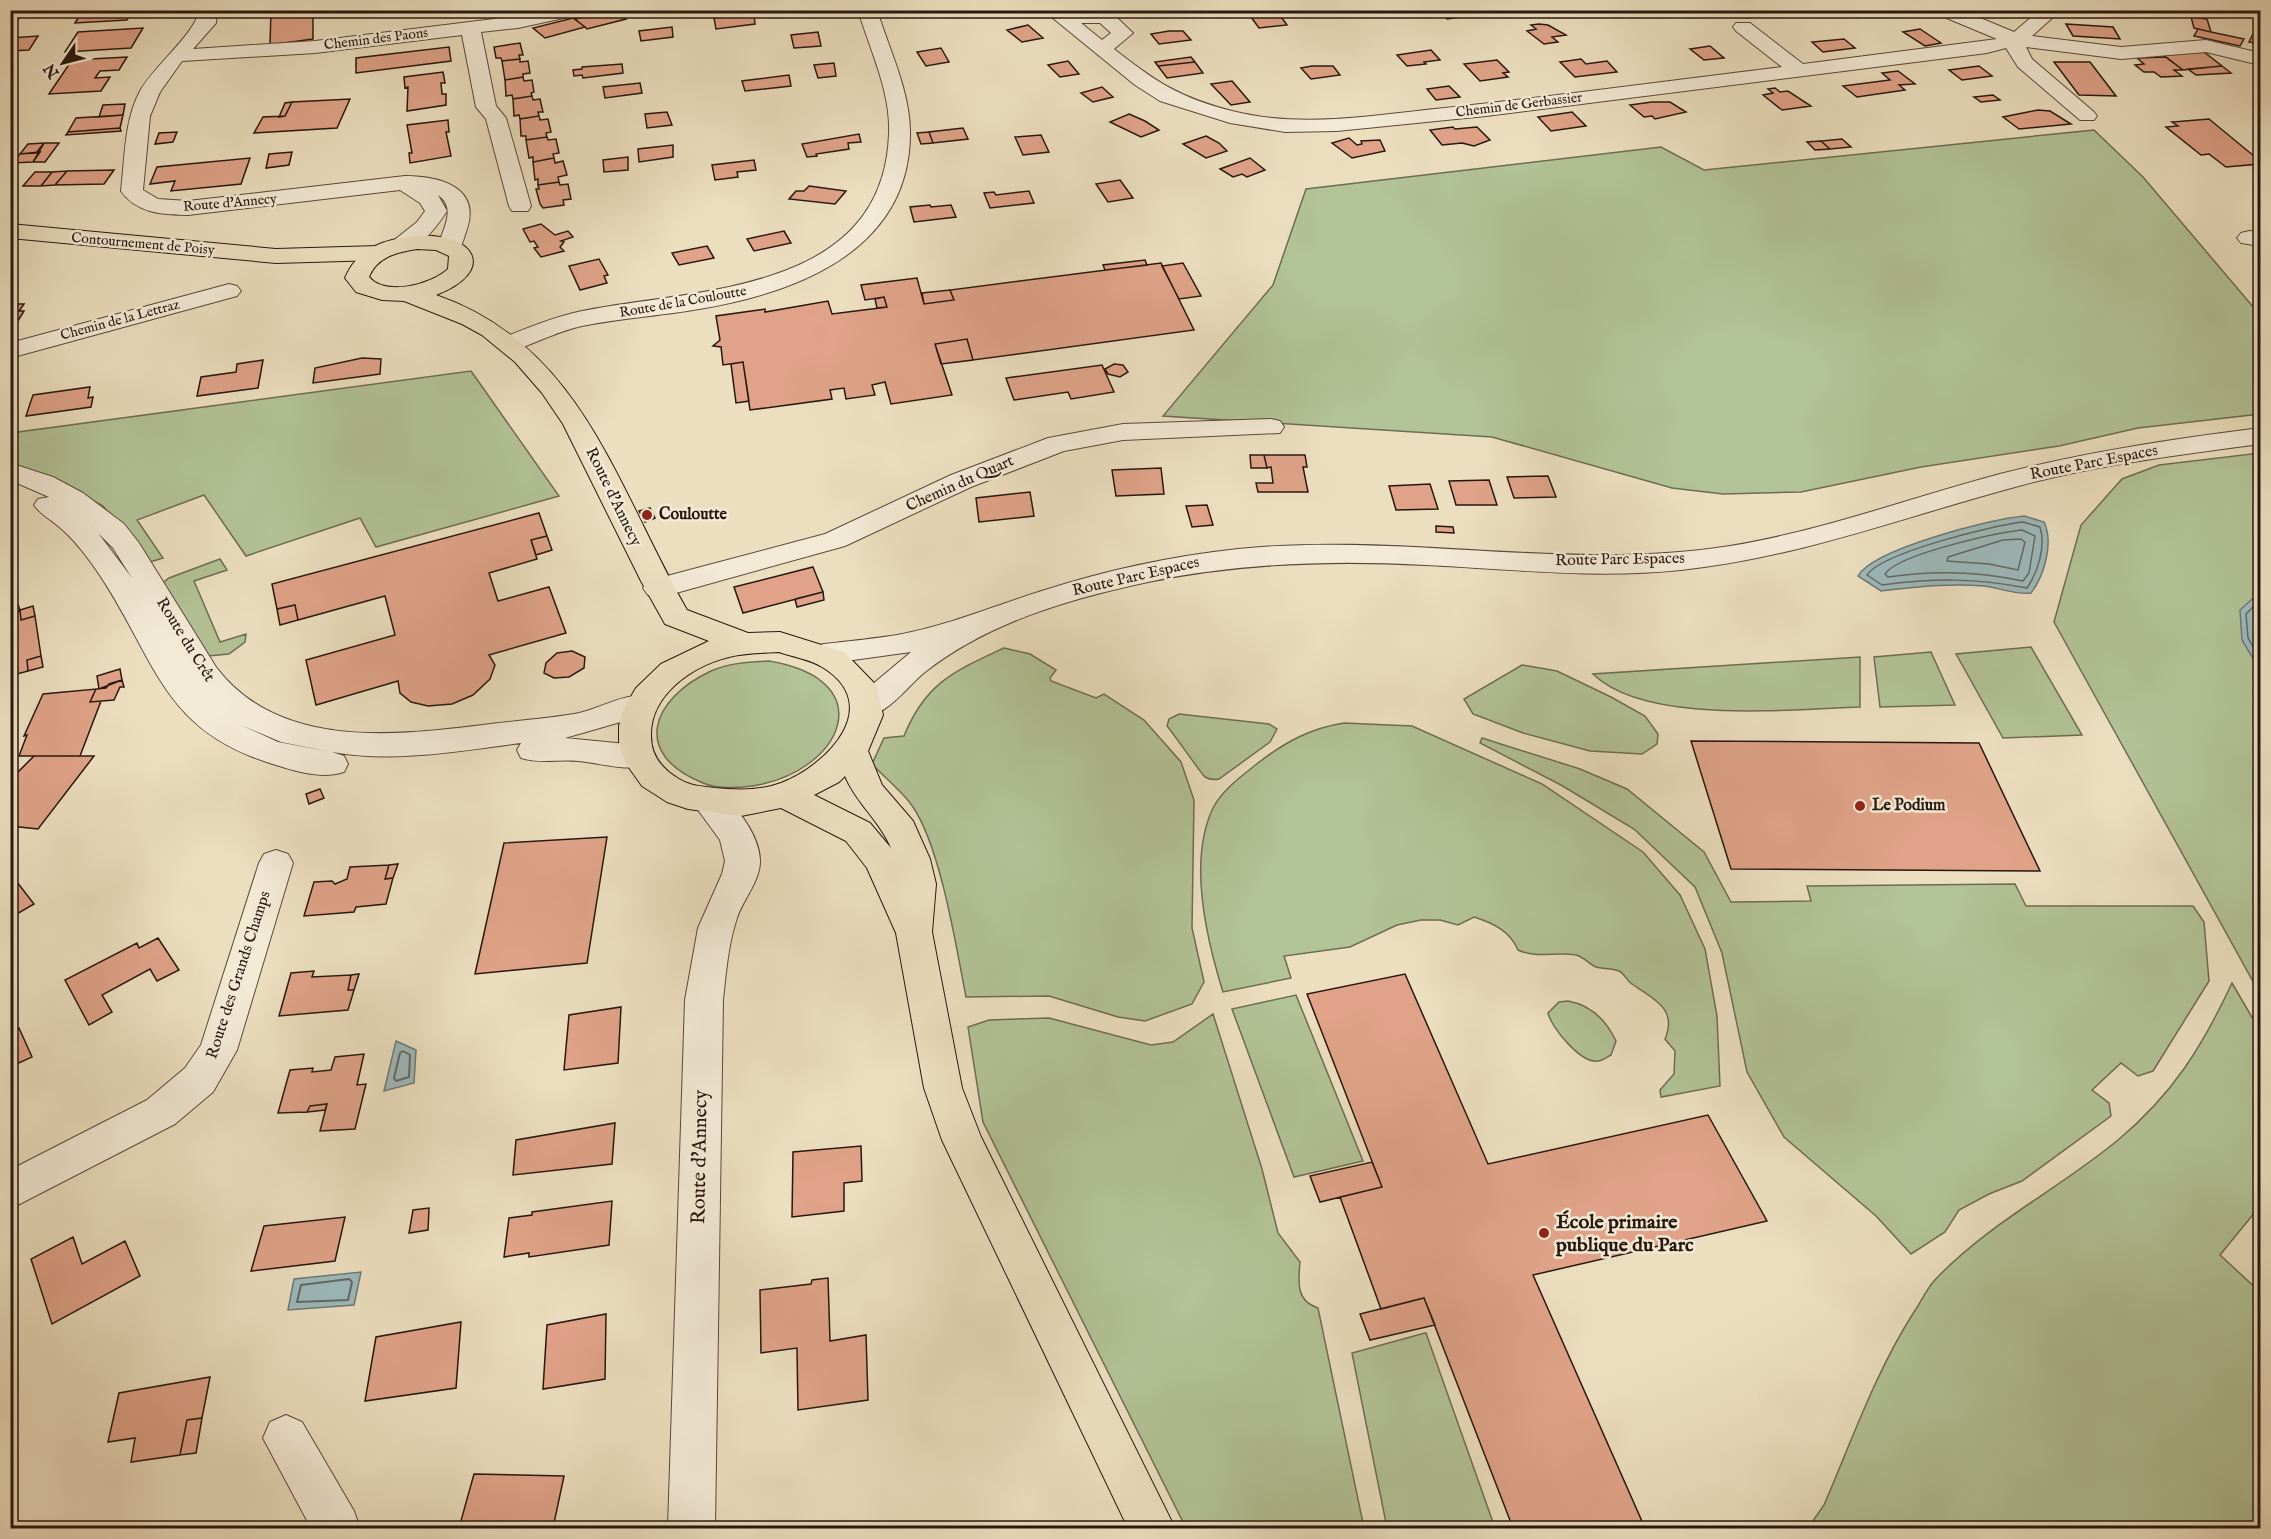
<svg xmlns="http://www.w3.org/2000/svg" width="2271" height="1539" font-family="'IM FELL English',serif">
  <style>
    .green { fill: #b2c397; stroke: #6d6d52; stroke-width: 1.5 }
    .water { fill: #9dbabc; stroke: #6e7976; stroke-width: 1.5 }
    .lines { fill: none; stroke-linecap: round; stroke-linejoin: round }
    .shore-far1 { stroke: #626865; stroke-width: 1.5 }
    .shore { stroke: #626865; stroke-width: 2 }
    .building { fill: #e0a389; stroke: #28170e; stroke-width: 1.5 }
    .minor-casing { stroke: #59493a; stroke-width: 2 }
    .major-casing { stroke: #28170e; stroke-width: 2 }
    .highway-casing { stroke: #28170e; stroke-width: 2 }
    .minor { fill: #f3ead6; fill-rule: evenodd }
    .major { fill: #ecdfc0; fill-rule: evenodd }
    .highway { fill: #ecdfc0; fill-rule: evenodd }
    .poi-dot { fill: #8f2418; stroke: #f3ead6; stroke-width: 2 }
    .labels { text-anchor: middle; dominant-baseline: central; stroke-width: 5; stroke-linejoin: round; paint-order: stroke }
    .far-street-label { font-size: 14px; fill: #28170e; stroke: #f3ead6 }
    .street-label { font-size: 16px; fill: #28170e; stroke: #f3ead6 }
    .poi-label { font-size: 16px; font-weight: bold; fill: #28170e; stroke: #f3ead6; text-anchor: start }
    .near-street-label { font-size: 20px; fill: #28170e; stroke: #f3ead6 }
    .near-poi-label { font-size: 20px; font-weight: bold; fill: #28170e; stroke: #f3ead6; text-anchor: start }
  </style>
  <rect width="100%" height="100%" fill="#ecdfc0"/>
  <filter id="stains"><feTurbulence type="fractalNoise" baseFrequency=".00333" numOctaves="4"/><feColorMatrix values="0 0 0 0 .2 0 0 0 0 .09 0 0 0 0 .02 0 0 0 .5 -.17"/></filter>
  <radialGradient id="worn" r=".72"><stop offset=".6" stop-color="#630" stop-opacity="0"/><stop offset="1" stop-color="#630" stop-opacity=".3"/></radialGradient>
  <path class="green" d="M2094 130 2143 177 2260 315V414L2138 428 2059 446 1921 467 1801 492 1723 494 1672 488 1492 437 1163 416 1273 285 1306 189 1661 147 1704 170Z
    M471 371 559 496 376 547 360 518 246 556 204 495 137 520 163 558 147 563 103 506 63 483 11 465V433Z
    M2260 453V994L2054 622 2081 525 2122 479 2159 465Z
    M220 559 227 570 194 581 220 642 246 634 245 642 229 654 208 656 159 586 169 578Z
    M2031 647 2082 735 2003 738 1956 654Z
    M1004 648 1030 654 1056 670 1050 678 1051 681 1096 698 1104 694 1144 720 1181 762 1194 800 1192 928 1204 982 1192 1004 1145 1021 1118 1017 1049 996 966 997C956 946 941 849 913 807 903 792 885 778 872 764L884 738 904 736C926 682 955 671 1004 648Z
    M1931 652 1955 705 1880 707 1874 657Z
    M1860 657V707C1790 709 1645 725 1593 674Z
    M769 661C883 680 843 772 752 786 737 788 717 789 703 783 631 754 651 699 711 671 729 663 749 662 769 661Z
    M1522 665 1557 671 1611 697 1645 716 1658 734 1657 744 1642 754 1590 751 1523 733 1473 714 1464 699Z
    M1179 714 1269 724 1277 729 1270 742 1219 779C1214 780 1210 780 1205 777 1202 775 1174 734 1167 726L1169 719Z
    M1344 723 1412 726 1542 784 1643 852 1680 895 1705 949 1717 1016 1720 1086 1661 1097 1660 1090 1674 1074 1675 1051 1665 1039C1678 1008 1653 999 1632 984 1627 981 1624 973 1619 971 1612 968 1603 969 1596 967 1589 964 1584 957 1576 955 1556 951 1537 959 1518 950 1510 931 1493 923 1474 917L1458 925 1440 920H1421L1397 925 1350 947 1284 956 1291 978 1223 992C1207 941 1188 860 1213 808 1222 790 1243 775 1258 763 1285 742 1311 728 1344 723Z
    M1482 738 1580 769 1627 789 1704 852 1731 902 1811 901 1807 886 2015 884 2026 906H2193L2204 922 2209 981 2153 1071 2138 1076 2121 1063 2092 1090 2109 1103 2111 1116 2022 1181 1989 1194 1959 1210 1945 1232 1911 1254 1876 1216 1784 1137 1747 1072 1722 953 1695 887 1634 829 1561 785 1480 743Z
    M2232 983 2260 1031V1206L2220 1255 2260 1292V1528H1808L1824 1505C1852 1440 1876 1371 1914 1312 1921 1302 1926 1290 1934 1281 1987 1224 2059 1189 2118 1140 2173 1094 2202 1047 2232 983Z
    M1296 995 1363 1161 1294 1177 1232 1009Z
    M1568 1001C1591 1005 1606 1020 1616 1041L1611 1055C1607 1057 1602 1061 1598 1061 1581 1064 1551 1027 1548 1013L1559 1002Z
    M1213 1014 1262 1169 1278 1233 1300 1262C1298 1282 1296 1301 1318 1308L1364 1528H1186L983 1122 968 1027 989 1020 1049 1018 1151 1045 1173 1042Z
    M1425 1333H1426L1495 1528H1387L1352 1353Z"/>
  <path class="water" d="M2024 516 2044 522C2054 543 2044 576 2031 593 2014 595 2001 588 1984 586 1950 583 1916 587 1881 591L1858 576C1873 549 1991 519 2024 516Z
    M2260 592V670L2242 640 2240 610Z
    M396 1041 416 1050 414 1083 384 1091Z
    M361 1272 354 1305 288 1310 294 1279Z"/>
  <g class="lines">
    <path class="shore-far1" d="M2023 522 2040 527C2046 546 2038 572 2027 588 1976 578 1934 578 1882 585L1867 575C1881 553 1994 525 2023 522Z
      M2022 530 2035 536 2029 573 2023 581C1977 571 1935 570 1888 577L1885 574C1898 554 1996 533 2022 530Z
      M2021 539 2025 542 2018 570 1989 564 1947 561 1948 557 2003 540Z
      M2260 600 2246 614 2248 638 2260 659"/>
    <path class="shore" d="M403 1051 410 1055 409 1077 396 1081 394 1078 400 1053Z
      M349 1279 352 1282 348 1300 297 1302 301 1285Z"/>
  </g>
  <path class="building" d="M83 10H132L127 20 75 23Z
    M271 10H313V39L270 45Z
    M616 10 626 19 587 29 575 19Z
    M986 10H1011L1014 13 994 17Z
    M1439 10H1456L1462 17 1447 19Z
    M1643 10H1669L1674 14 1650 16Z
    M1737 10H1773L1775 13 1747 18Z
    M1279 14 1287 25 1259 28 1251 17Z
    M754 15 755 24 716 29 714 18Z
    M2191 17 2207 19 2211 32 2194 28Z
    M573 18 585 27 545 38 533 28Z
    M1539 24 1548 25 1566 35 1552 37 1558 42 1544 44 1527 31 1536 29 1531 25Z
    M2066 24 2113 27 2120 39 2073 36Z
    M2258 24H2260V44L2249 42Z
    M1028 25 1043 38 1022 42 1007 30Z
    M672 27 673 37 641 41 639 31Z
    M143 28 131 48 65 52 78 32Z
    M1920 29 1941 43 1925 46 1903 32Z
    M2198 29 2211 32 2244 39 2240 46 2194 36Z
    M1169 31H1183L1191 40 1159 44 1151 34Z
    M818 32 821 46 794 48 791 35Z
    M38 36 29 50 10 51 11 38Z
    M1844 39 1855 48 1823 52 1812 42Z
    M520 43 523 55H519L520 59 502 61 501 58H496L494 47Z
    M1710 46 1724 58 1704 60 1690 49Z
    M449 47 451 61 356 73V58Z
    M941 48 949 62 926 66 917 52Z
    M1431 50 1440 60 1424 62 1426 64 1407 66 1397 55Z
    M2204 52 2222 66 2183 70 2163 55Z
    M127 57 119 70 100 71 95 78 110 77 101 91 49 94 72 60Z
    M1191 57 1195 62 1158 66 1155 62Z
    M2166 57 2183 70H2174L2182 76 2161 77 2154 72H2144L2135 65 2144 64 2137 58Z
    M520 59V62L528 61 530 73 523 74V77L505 80 502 61Z
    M1581 59 1586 64 1607 61 1617 72 1575 77 1560 62Z
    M1497 60 1509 72 1503 73 1508 77 1480 81 1464 64Z
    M1068 61 1079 74 1060 77 1048 65Z
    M1195 62 1203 73 1167 78 1158 66Z
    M2054 62H2090L2116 96 2079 95Z
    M834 63 836 76 818 78 814 65Z
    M622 64 623 73 583 78 582 75 574 76 573 70 582 69V67Z
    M1312 66H1333L1340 75 1311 79 1301 68Z
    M1979 66 1992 76 1962 80 1949 70Z
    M2222 66 2231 73 2196 75 2188 69Z
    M1898 71 1915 84 1899 85 1905 90 1857 97 1843 86 1890 80 1882 73Z
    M443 72 445 83H441L442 94H446V105L407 111 408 87 405 88 404 77Z
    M789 75 791 86 745 91 742 81Z
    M523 77 524 81 532 80 534 92 531 93 532 96 513 99 512 95 506 96 505 80Z
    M1232 81 1250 102 1231 105 1211 84Z
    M640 83 642 93 605 98 603 87Z
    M1449 86 1460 97 1436 100 1427 89Z
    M1102 87 1113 97 1093 102 1081 93Z
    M1775 88 1780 92 1788 91 1811 106 1782 110 1763 95 1773 93 1768 89Z
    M1993 95 2000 100 1981 102 1974 97Z
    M532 96 533 100 540 99 543 112H538L539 116 520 119 519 115 514 116 513 99Z
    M350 99 337 128 254 133 263 117 285 116 292 102Z
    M292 102 285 116 279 117 285 103Z
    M1652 102H1670L1686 112 1655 119 1652 116 1644 117 1630 105Z
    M125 104 123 115 99 117 103 105Z
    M2038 110 2050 111 2071 124 2019 129 2003 117Z
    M667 112 672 125 647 128 645 114Z
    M1572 112 1586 126 1551 131 1538 117Z
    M1129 114 1145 121 1159 130 1141 137 1110 122Z
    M123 115 120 128 68 132 76 118Z
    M539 116 540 120 548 119 551 132 546 133 547 137 526 140V136H521L520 119Z
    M2209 119 2260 161V164L2226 167 2209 154 2201 155 2166 127 2178 126 2172 122Z
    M448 120 449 132H446L451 156 410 163 409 153H412L407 125Z
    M1453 127 1455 129 1477 127 1490 140 1474 146 1462 143 1442 145 1430 130Z
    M120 128 121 131 66 135 68 132Z
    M963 128 968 139 933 143 929 132Z
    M177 132 173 142 155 144 159 133Z
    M929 132 933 143 921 144 917 133Z
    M859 134 861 142 848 143 849 149 816 154 817 156 807 157 802 144Z
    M1041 135 1049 152 1023 155 1015 137Z
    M1206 136 1219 143 1227 151 1206 158 1183 144Z
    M547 137 548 140 556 139 559 153 553 154 554 158 533 162V157L529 158 526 140Z
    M1349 138 1357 145 1362 144 1361 141 1380 140 1385 151 1352 158 1332 143Z
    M1842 139 1851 147 1830 149 1821 141Z
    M1821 141 1830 149 1815 150 1807 142Z
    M44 143 36 153 20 154 28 144Z
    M44 143H59L45 162H33Z
    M673 145V157L639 162 638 149Z
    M40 152 33 162 12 163 20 154Z
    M292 152 289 165 266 168 269 154Z
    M628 157V170L604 172 603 160Z
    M250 158 241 184 171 191 175 181 150 184 157 167Z
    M554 158 555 163 563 161 567 175 558 177 559 182 538 185V179L535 180 533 162Z
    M1250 158 1265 170 1247 177 1242 174 1233 177 1220 169Z
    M754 160 756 170 737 172 738 177 715 180 712 165Z
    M114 170 104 184 55 185 67 171Z
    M67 171 55 185 41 186 52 172Z
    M35 172H52L41 186H23Z
    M1120 180 1133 198 1108 202 1096 184Z
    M559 182 560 185 568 184 571 199 563 200 564 205 543 208 540 204 536 189H539L538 185Z
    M809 186 846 191 835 204 789 199 796 191H804Z
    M1029 191 1034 203 990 208 984 193 994 192 996 195Z
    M930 205 931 207 951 205 956 217 914 222 910 207Z
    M541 224 555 235 568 231 573 237 561 241 564 242 560 247 564 251 541 257 534 248 538 247 534 241 530 242 523 229Z
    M784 231 791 243 754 251 747 239Z
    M707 246 714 258 679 265 672 253Z
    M599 259 608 275 604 276 607 283 580 290 569 266Z
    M1145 260 1147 265 1105 270 1103 265Z
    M1161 263 1194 330 973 360 967 339 935 344 952 395 891 404 885 382 872 385 875 395 846 399 844 388 830 390 832 399 750 410 743 362 723 365 721 347 713 346 720 340 716 316 765 309V312L828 301 832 314 887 307 884 297 865 300 861 285 917 278 924 304 954 300 950 290Z
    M1183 263 1201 296 1179 299 1162 266Z
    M950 290 954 300 924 304 922 293Z
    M884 297 887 307 877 308 875 299Z
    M10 304H24L19 311H24L16 324H10Z
    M967 339 973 360 941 364 935 344Z
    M362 358 381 359 380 374 313 383 315 368Z
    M263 360 258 388 197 396 201 377 236 372 237 364Z
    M743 362 749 401 736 403 731 364Z
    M1114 364 1123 365 1128 372 1120 377 1108 374 1105 369Z
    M1102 365 1114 392 1071 399 1068 392 1014 400 1006 378Z
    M90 387 88 398 93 397 91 407 26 416 33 395Z
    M1250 455H1264L1267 468H1251Z
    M1264 455H1305L1307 467H1303L1308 492H1258L1256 483H1273L1271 467 1267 468Z
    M1161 468 1164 494 1116 496 1112 470Z
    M1548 476 1556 497 1514 498 1507 477Z
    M1489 480 1497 505H1456L1449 481Z
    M1430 484 1438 509 1396 510 1389 486Z
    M1030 492 1034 516 979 522 976 498Z
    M1207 505 1213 525 1192 527 1186 506Z
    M650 508 655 518 645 522 639 511Z
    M539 513 547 536 531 540 537 559 489 573 498 601 549 587 566 633 489 655 495 665 490 679 473 695 452 704 428 706 411 702 400 693 398 681 316 705 306 660 395 635 385 596 298 620 295 605 277 609 272 584Z
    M1436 526 1453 527 1454 533 1436 532Z
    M547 536 552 550 536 555 531 540Z
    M813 567 823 592 743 613 734 587Z
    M823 592 824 600 797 607 795 599Z
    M16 599 20 610 10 613V601Z
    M295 605 298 620 280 625 277 609Z
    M33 606 35 616 21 620 20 610Z
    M20 610 21 620 35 616 41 656 27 660 28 671 10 676V613Z
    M572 651 585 657 584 668 569 677 554 678 544 673 546 663 557 653Z
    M41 656 43 667 28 671 27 660Z
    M120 669 122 680 99 689 97 676Z
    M122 680 124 687H120L114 700 90 702 96 689 106 688 109 684Z
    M96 689 90 702 101 701 80 756H19L27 735 24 736 43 694Z
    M1691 741 1979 743 2040 871 1731 869Z
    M34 756H94L38 829 10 826V780Z
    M320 789 324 798 309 804 306 794Z
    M607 837 587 963 475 974 504 843Z
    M398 864 393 878 385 879 389 865Z
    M389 865 385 879 393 878 386 904 356 907 354 912 304 916 314 882 332 881 335 884 347 879 350 867Z
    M10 873 34 904 10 918Z
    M158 938 179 970 157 981 150 969 102 995 112 1012 89 1025 65 980 137 943 139 948Z
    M314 971 312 977 351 975 348 990H354L348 1010 279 1016 291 973Z
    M359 974 354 990H348L351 975Z
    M1405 974 1488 1164 1708 1115 1767 1221 1533 1275 1645 1528H1513L1424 1298 1381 1309 1340 1197 1382 1187 1307 994Z
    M621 1007 618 1063 564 1070 569 1015Z
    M19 1028 32 1057 10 1067V1032Z
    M364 1054 357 1085 366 1084 355 1129 320 1131 327 1104 310 1106 307 1112 278 1113 290 1070 313 1068 312 1072 331 1070 335 1057Z
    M327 1104 325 1110 307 1112 310 1106Z
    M615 1123 612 1164 513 1175 516 1140Z
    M861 1146 862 1181 844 1183V1211L792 1217 793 1152Z
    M1372 1162 1382 1187 1320 1202 1310 1176Z
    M612 1201 609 1245 529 1257V1253L504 1257 509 1218 532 1215V1212Z
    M429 1208 428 1230 409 1233 413 1210Z
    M345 1217 335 1261 251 1271 264 1226Z
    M73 1237 82 1264 125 1241 140 1276 52 1324 31 1259Z
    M828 1278 830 1341 866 1335 868 1400 798 1410 797 1348 761 1353 760 1290 811 1284 812 1280Z
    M1424 1298 1435 1325 1370 1340 1360 1314Z
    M606 1314 605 1379 543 1389 547 1325Z
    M461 1322 456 1388 365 1401 376 1337Z
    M210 1377 202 1418 187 1420 180 1455 131 1462 135 1438 108 1442 119 1393Z
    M202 1418 196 1453 180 1455 187 1420Z
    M474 1474 564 1476 553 1528H459Z"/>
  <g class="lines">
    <defs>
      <path id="minor" d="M10 10H24L17 21 10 23Z
        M199 10H217L216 23 193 49 315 41 518 16 546 10H584L582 14 518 28 481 32 496 106 506 118 531 206 528 211H512L509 206 486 119 476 107 462 35 315 53 182 61 160 92 150 116 143 190 158 199 188 201 405 176C438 176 481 186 467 229 464 237 463 244 458 251H442L438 246C443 229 457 208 438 195L447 211C435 229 416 256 392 250L388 245 417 222 425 211 420 203 400 190 188 215C163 215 136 213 121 191 125 158 124 121 140 91 152 68 197 32 199 10Z
        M858 10H877C889 49 910 91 910 132 911 250 797 293 699 309 660 316 620 318 582 326 560 331 539 341 518 349L509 351 500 349 497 344 500 339C527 328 554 317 582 311 697 288 883 294 889 134 891 92 870 50 858 10Z
        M1043 10 1112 13 1133 33 1114 49C1156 82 1180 98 1232 111 1299 128 1368 116 1435 109 1551 97 1666 81 1782 67L1736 31 1733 27 1736 23H1750L1803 64 1997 39 1937 14 1935 10H1961L2014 32 2040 10H2061L2032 36 2121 47 2206 40 2260 53V65L2206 52 2121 59 2026 47 2032 59 2094 112 2097 116 2094 120H2080L2018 67 2006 48 1987 53 1486 116 1337 131 1285 132 1230 123 1160 101 1135 85ZM1081 23H1100L1111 33 1102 40Z
        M2249 231 2260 232V246L2241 243 2237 238 2241 233Z
        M229 284 237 286 241 291 237 296 10 358V343Z
        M1271 419 1280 421 1284 427 1280 433 1123 440 1064 451 971 487 845 546 658 598 648 595 643 588 648 581 825 534 951 475 1048 438 1123 424Z
        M2260 428V444C2178 455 2095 465 2015 487 1904 517 1796 558 1681 570 1596 579 1510 569 1425 565 1332 560 1239 563 1148 582 1069 599 989 622 925 672 905 688 883 723 855 715L850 707 855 699 911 652 824 664 813 661 809 654 813 647 824 644C848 641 873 639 897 635 948 626 996 605 1045 590 1107 570 1173 556 1238 549 1402 532 1567 572 1730 546 1822 531 1910 498 2000 474 2085 452 2173 439 2260 428Z
        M10 463 53 477 83 493 124 524 139 543 216 667C278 749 393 736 483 725 513 721 544 719 574 714 599 710 627 690 652 697L657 705 652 713 565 738 637 745 649 749 653 757 649 765C626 772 601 763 578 761 559 759 540 764 521 758L517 750 521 743C459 751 394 763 332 752L344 756 348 764 344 772C322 779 298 772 276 765 160 731 157 659 97 571 86 555 73 538 58 526 50 519 40 514 34 505L38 499 49 497 10 480ZM83 518 113 548 132 578 98 533ZM241 725 281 742 331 752 278 742Z
        M710 791C734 798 761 837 760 863 759 882 743 900 737 918 728 945 726 973 723 1000L715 1528H668L685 1000 698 928 722 874 725 861 720 840 693 803 698 794Z
        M276 850 288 854 293 863 237 1050 213 1092 175 1124 10 1209V1170L147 1100 185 1068 201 1045 259 863 264 854Z
        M286 1415 302 1422 354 1511 360 1528H311L263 1438 270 1422Z"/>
      <path id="major" d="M417 236C475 232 498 271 436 295 583 346 617 489 687 610L748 633 780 632 844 652 876 685 883 715 868 751 882 785 913 821 930 859 936 884 932 932 962 1088 981 1137 1175 1528H1128L942 1140 924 1088 896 933 867 868 846 841 781 808 741 816 688 809 667 802 642 786 625 762 619 743V726L623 710 636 688 661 664 709 641 665 624 641 581 563 424 542 393 515 362 482 335 462 324 404 301 382 300 356 292 345 278C358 247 385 239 417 236ZM417 249 436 250 449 256 448 269C432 284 386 297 369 277 377 257 397 252 417 249ZM779 652C792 657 810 659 822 667 885 705 828 765 781 783 760 791 736 790 714 788 701 786 690 786 679 779 662 769 651 756 651 736 650 695 692 666 729 657 745 653 762 653 779 652ZM845 776C856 803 880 821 891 848L870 823 814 795 839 782Z"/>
      <path id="highway" d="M10 224 276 249 378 246 386 248 390 253 386 258 378 260 276 263 10 238Z"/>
    </defs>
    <use href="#minor" class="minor-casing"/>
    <use href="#major" class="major-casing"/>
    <use href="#highway" class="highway-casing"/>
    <use href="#minor" class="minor"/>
    <use href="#major" class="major"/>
    <use href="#highway" class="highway"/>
  </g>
  <g class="poi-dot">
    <circle cx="647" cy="515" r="6"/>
    <circle cx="1860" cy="806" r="6"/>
    <circle cx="1544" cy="1233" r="6"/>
  </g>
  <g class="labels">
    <g class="far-street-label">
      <text transform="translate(376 39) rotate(-7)">Chemin des Paons</text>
      <text transform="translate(1519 105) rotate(-7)">Chemin de Gerbassier</text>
      <text transform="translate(230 203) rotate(-5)">Route d'Annecy</text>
      <text transform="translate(143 244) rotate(5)">Contournement de Poisy</text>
      <text transform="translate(683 302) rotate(-10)">Route de la Couloutte</text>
      <text transform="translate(120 320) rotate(-15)">Chemin de la Lettraz</text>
    </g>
    <g class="street-label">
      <text transform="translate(2094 463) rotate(-11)">Route Parc Espaces</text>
      <text transform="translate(960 484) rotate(-24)">Chemin du Quart</text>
      <text transform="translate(613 497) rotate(64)">Route d'Annecy</text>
      <text transform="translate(1620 560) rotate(-1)">Route Parc Espaces</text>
      <text transform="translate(1136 577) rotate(-13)">Route Parc Espaces</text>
      <text transform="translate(185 640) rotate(58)">Route du Crêt</text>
      <text transform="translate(239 975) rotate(-72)">Route des Grands Champs</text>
    </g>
    <g class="poi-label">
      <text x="659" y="515">Couloutte</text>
      <text x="1872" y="806">Le Podium</text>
    </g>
    <g class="near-street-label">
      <text transform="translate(700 1157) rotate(-89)">Route d'Annecy</text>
    </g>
    <g class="near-poi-label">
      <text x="1556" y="1222">École primaire<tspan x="1556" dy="23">publique du Parc</tspan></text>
    </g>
  </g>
  <rect width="2271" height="1539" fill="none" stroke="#ecdfc0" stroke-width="36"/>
  <rect x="12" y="12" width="2247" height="1515" fill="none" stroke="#28170e" stroke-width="3"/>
  <rect x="18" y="18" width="2235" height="1503" fill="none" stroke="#28170e" stroke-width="1.5"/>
  <g transform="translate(63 63) rotate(235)" stroke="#f3ead6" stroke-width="4.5" paint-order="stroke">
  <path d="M0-4.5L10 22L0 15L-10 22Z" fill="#28170e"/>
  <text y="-9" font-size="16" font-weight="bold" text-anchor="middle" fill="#28170e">N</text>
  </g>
  <rect width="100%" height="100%" filter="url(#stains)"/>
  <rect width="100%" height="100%" fill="url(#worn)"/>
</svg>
